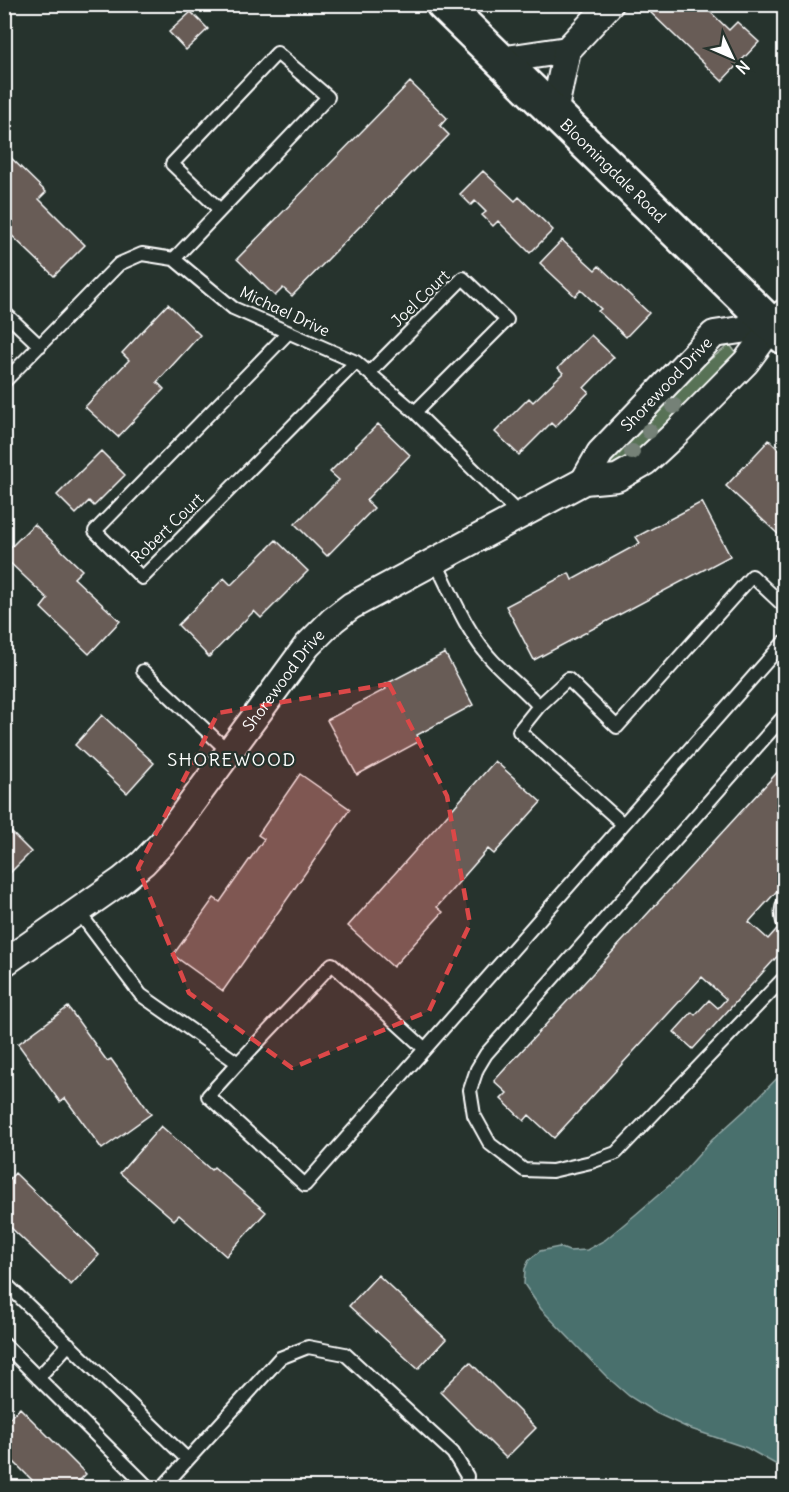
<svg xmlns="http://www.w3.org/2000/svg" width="789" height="1492" font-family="Delius,sans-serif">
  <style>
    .green { fill: #587257; stroke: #acb8ab; stroke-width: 1.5 }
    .water { fill: #4a6f6d; stroke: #92a9a7; stroke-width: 1.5 }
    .building { fill: #675b56; stroke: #fff; stroke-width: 1.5 }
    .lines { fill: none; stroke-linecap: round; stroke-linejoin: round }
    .lane-casing { stroke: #fff; stroke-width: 16 }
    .street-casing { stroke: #fff; stroke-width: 30 }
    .secondary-casing { stroke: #fff; stroke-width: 38 }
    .lane { stroke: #26332d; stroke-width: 12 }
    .street { stroke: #26332d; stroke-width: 26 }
    .secondary { stroke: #26332d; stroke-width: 33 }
    .tree { fill: #748177 }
    .marked { fill: #dc4848; fill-opacity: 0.2; stroke: #dc4848; stroke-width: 4.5; stroke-dasharray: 12 8; stroke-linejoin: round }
    .labels { text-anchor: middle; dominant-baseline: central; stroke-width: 4.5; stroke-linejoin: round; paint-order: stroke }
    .street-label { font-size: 16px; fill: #fff; stroke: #26332d }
    .neighbourhood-label { font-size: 18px; letter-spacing: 1.5px; fill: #fff; stroke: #26332d }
  </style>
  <rect width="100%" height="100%" fill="#26332d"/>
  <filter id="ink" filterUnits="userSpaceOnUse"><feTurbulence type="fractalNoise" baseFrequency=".0167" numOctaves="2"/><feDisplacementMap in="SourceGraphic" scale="12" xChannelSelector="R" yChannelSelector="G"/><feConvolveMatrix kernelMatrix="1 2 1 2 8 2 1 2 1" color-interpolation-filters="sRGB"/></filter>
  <g filter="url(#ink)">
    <path class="green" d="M728 346H731L736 353 735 356 641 451 608 471 604 465 704 364Z"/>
    <path class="water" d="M784 1071V1469L747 1448 688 1428 656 1413 629 1396 606 1376 541 1309 524 1284 525 1269 529 1260 540 1251 559 1247 569 1251 587 1250 605 1240 635 1215 678 1178 712 1140 754 1102Z"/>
    <path class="building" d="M656 4H702L729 30 737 22 759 42 722 81 649 11Z
      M191 12 208 29 186 50 169 32Z
      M410 82 447 118 440 126 449 135 292 296 283 288 275 296 237 259Z
      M4 151 46 192 39 199 85 245 54 276 6 230 13 222 4 214Z
      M483 171 515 201 519 197 553 230 530 253 498 221 493 226 482 215 486 212 475 201 471 205 460 194Z
      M562 240 595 270 599 266 649 313 626 337 598 311 601 309 581 290 575 296 540 263Z
      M168 304 200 335 157 382 164 389 118 437 85 407 129 360 122 353Z
      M591 335 614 357 584 388 589 392 555 427 551 423 519 455 495 432 529 398 533 402 563 373 558 368Z
      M378 424 410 455 366 500 374 508 327 556 295 524 339 480 330 472Z
      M769 440 784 455V530V529L779 535 726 486Z
      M101 451 125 475 94 506 89 501 76 514 57 495Z
      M702 502 730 556 534 660 506 606 569 573 572 580 640 543 636 537Z
      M34 524 82 570 74 578 120 621 89 654 41 608 48 599 4 557V554Z
      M276 540 308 571 261 618 254 611 209 657 178 625 224 578 231 585Z
      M445 653 473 705 417 735 420 741 357 775 327 720 386 689 384 685Z
      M102 715 154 763 127 793 75 745Z
      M495 761 541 802 494 854 488 849 437 907 443 912 393 967 348 926Z
      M784 765V883L749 922 768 939 784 921V949L693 1049 674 1032 692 1012 695 1015 709 1000 718 1008 726 999 702 977 554 1138 529 1115 524 1121 501 1099 507 1093 494 1081Z
      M300 774 350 809 223 991 173 955 214 898 220 902 264 839 258 835Z
      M4 825 31 852 4 879Z
      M68 1007 107 1061 111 1059 151 1114 102 1149 65 1098 60 1102 18 1044Z
      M161 1126 211 1170 214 1167 266 1212 226 1256 179 1215 174 1220 120 1173Z
      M15 1173 99 1255 71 1285 4 1221V1185Z
      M378 1275 446 1339 418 1369 349 1306Z
      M470 1362 536 1428 506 1458 440 1392Z
      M20 1408 86 1474 72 1488H40L4 1452V1423Z"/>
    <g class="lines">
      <defs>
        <path id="lane" d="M174 259 328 97 277 53 172 164 220 210
          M4 312 40 346
          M288 333 95 531 142 578 356 362
          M369 373 463 278 507 320 415 412
          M4 382 119 264 142 254 174 259 233 308 356 362 415 412 520 515
          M435 561C452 594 467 634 493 661 508 677 525 690 539 706L568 679 617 727 752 576 784 606
          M143 671 229 752
          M539 706 519 731 623 824
          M784 716 486 1054 477 1069 470 1090 474 1115 490 1144 524 1170 552 1171 591 1162 616 1153 784 978
          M78 911 141 995 238 1063 208 1096 305 1185 784 642
          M783 922C781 915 781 908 784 902
          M238 1063 332 964 425 1049
          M4 1282 187 1459
          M4 1344 149 1488
          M38 1378 69 1344
          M162 1488 280 1358 308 1347 345 1354 453 1453 467 1476 466 1488"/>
        <g id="street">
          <path d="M501 60 567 50"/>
          <path d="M554 113 567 50 610 4"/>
          <path id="s1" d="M584 481 600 453 714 334 773 325"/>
          <path id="s2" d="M4 963 121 881 143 863 163 842 307 646 333 620 351 606 584 481 617 478 645 462 673 436 746 362 773 325 784 313"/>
        </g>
        <g id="secondary">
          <path id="s3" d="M443 4 784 337"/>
        </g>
      </defs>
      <use href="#lane" class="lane-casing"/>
      <use href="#street" class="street-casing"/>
      <use href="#secondary" class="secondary-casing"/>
      <use href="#lane" class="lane"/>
      <use href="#street" class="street"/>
      <use href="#secondary" class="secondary"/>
    </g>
    <g class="tree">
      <circle cx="674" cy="406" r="8"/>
      <circle cx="649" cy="431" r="8"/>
      <circle cx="632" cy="452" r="8"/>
    </g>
  </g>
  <path class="marked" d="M389 684 447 796 470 924 429 1011 292 1068 189 993 138 868 218 713Z"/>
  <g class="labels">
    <g class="street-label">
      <text stroke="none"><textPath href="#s3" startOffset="238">Bloomingdale Road</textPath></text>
      <text transform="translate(420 298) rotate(-44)">Joel Court</text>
      <text transform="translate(285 311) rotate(25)">Michael Drive</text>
      <text stroke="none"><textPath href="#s1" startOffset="128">Shorewood Drive</textPath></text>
      <text transform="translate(167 528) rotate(-44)">Robert Court</text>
      <text stroke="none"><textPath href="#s2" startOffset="402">Shorewood Drive</textPath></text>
    </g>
    <g class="neighbourhood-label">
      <text x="232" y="759">SHOREWOOD</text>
    </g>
  </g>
  <rect width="789" height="1492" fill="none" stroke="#26332d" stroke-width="24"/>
  <rect x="12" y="12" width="765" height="1468" fill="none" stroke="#fff" stroke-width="2" filter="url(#ink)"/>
  <g transform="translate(732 57) rotate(134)" stroke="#26332d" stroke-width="4.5" paint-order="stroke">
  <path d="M0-4.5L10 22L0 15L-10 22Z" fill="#ffffff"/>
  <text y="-9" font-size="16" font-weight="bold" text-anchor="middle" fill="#ffffff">N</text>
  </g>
</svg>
